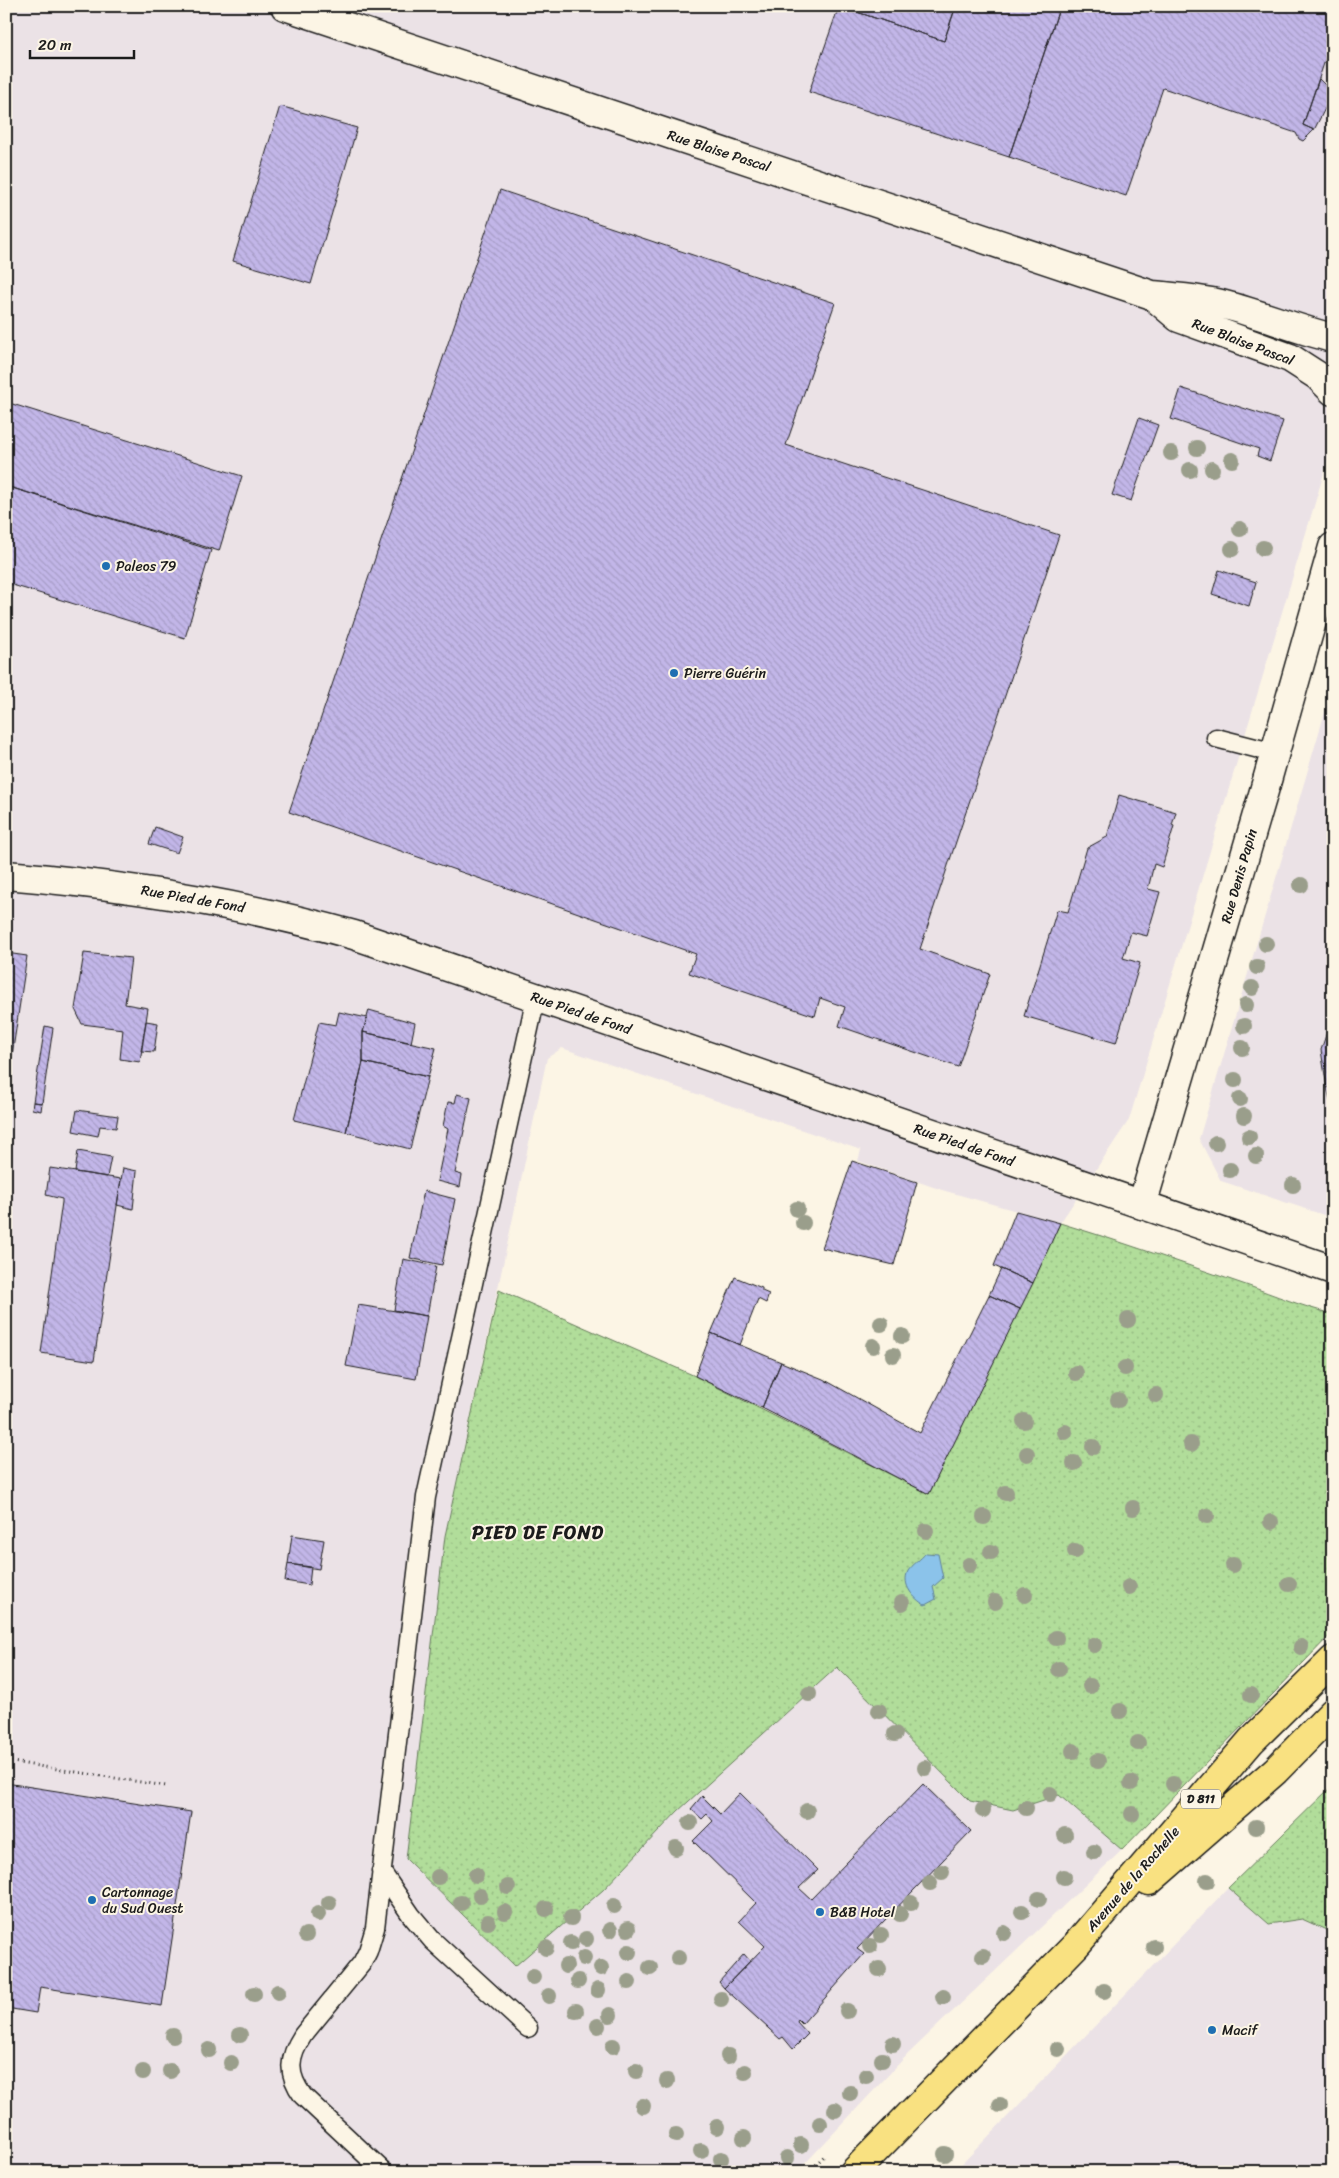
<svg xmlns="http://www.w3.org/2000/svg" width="1339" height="2178" font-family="Sriracha,sans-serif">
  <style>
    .built { fill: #ebe2e6 }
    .grass { fill: url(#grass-dots); stroke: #667c5b }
    .water { fill: #8bc3ea; stroke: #5f8098 }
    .building { fill: url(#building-back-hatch); stroke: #1c1c1c }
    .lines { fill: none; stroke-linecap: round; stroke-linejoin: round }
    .service-casing { stroke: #1c1c1c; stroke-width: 21 }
    .minor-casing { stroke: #1c1c1c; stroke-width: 31 }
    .secondary-casing { stroke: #1c1c1c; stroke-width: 31 }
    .primary-casing { stroke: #1c1c1c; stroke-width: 31 }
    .path { stroke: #1c1c1c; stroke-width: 3; stroke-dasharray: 1 4; stroke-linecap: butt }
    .service { stroke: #fcf5e5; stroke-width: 18 }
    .minor { stroke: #fcf5e5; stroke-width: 28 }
    .secondary { stroke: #fcf5e5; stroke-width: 28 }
    .primary { stroke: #f9e181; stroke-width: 28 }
    .tree { fill: #9a9e8b }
    .poi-dot { fill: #1f6fb2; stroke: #fcf5e5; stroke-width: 2 }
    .labels { text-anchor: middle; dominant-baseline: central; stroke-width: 4; stroke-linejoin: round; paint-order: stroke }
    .shield { fill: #fcf5e5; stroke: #5f5d58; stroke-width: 1 }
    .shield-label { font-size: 12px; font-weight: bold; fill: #1c1c1c }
    .street-label { font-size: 14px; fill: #1c1c1c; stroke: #fcf5e5 }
    .poi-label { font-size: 14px; fill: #1c1c1c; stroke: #fcf5e5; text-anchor: start }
    .district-label { font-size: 19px; font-weight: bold; letter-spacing: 1px; fill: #1c1c1c; stroke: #fcf5e5 }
  </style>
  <defs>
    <pattern id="grass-dots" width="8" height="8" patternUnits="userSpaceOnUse" patternTransform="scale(1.25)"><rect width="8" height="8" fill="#b1dd9a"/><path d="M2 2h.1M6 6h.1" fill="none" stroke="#98bd84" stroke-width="1.8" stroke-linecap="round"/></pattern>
    <pattern id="building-back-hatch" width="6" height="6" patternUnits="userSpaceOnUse" patternTransform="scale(1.25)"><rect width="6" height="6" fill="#c2b6e8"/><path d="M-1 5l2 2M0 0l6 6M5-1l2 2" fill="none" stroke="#a69cc6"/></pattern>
  </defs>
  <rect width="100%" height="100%" fill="#fcf5e5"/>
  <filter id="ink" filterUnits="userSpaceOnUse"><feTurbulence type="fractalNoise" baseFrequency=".02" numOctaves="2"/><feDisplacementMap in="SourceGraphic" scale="10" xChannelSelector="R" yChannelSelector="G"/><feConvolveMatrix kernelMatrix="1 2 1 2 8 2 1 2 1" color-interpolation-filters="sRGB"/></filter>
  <g filter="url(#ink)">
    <path class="built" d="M6 6H1333V443L1129 1120 1060 1223 942 1190 858 1161 861 1150 562 1048 547 1058 445 1536 406 1858 603 1890 678 1811 837 1667 970 1801 1013 1810 1059 1795 1122 1850 909 2053 797 2172H6Z
      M1333 685V1218L1221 1181 1199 1139Z
      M1333 1785V2172H954L1228 1888Z"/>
    <path class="grass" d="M1060 1223C1123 1242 1184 1264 1246 1285 1275 1295 1303 1307 1333 1314V1632L1122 1850 1059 1795 1013 1810 970 1801 837 1667 678 1811 603 1890 515 1966 406 1859 445 1536 499 1290 695 1376 929 1494Z
      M1333 1785V1933L1302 1919 1269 1924 1228 1888Z"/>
    <path class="water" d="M926 1553 938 1554 943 1578 933 1587 936 1599 925 1605C914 1599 901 1585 908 1571 912 1565 921 1559 926 1553Z"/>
    <path class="building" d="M839 6 944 41 956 6H1060L1009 157 809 92Z
      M839 6H956L944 41Z
      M1060 6H1333V37L1303 125 1314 130 1303 141 1299 139 1296 133 1163 88 1126 196 1009 157Z
      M1319 79 1333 93 1314 130 1303 125Z
      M280 106 357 128 311 284 233 261Z
      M500 190 835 303 786 445 1059 535 920 949 990 974 958 1067 839 1026 845 1007 820 998 815 1016 689 973 696 954 289 812Z
      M1181 388 1283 421 1270 461 1257 456 1259 449 1171 419Z
      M6 402 242 476 219 551 6 486Z
      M1139 418 1158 425 1131 501 1112 495Z
      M6 486 211 550 185 638 6 583Z
      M1219 570 1256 582 1249 606 1212 594Z
      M1119 795 1176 812 1172 825 1174 826 1162 867 1154 864 1148 889 1160 892 1147 936 1131 932 1123 958 1140 963 1116 1043 1024 1016 1057 910 1068 912 1087 848 1107 837Z
      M155 827 183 837 177 853 149 844Z
      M6 953 27 956 8 1082H6Z
      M84 953 131 958 125 1004 148 1008 140 1062 120 1059 123 1029 82 1024 75 1009Z
      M369 1010 415 1023 411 1043 363 1032Z
      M339 1012 367 1018 363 1032V1062L346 1132 294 1120 319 1022 336 1025Z
      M1333 1014V1086L1327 1088 1321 1050Z
      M146 1021 158 1023 154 1052 141 1051Z
      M45 1026 53 1028 42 1103 33 1102Z
      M363 1032 436 1048 428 1077 363 1062Z
      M363 1062 428 1077 410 1149 346 1132Z
      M1333 1086V1113L1327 1088Z
      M457 1094 471 1098 455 1173 462 1175 460 1187 437 1181 448 1129 443 1126 448 1102 455 1103Z
      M33 1102 42 1103 41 1111 32 1109Z
      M77 1110 118 1116 116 1128 100 1126 98 1136 73 1131Z
      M78 1151 111 1157 107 1177 75 1172Z
      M852 1161 917 1182 894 1265 822 1248Z
      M50 1168 121 1179 94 1361 41 1353 62 1202V1199L46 1195Z
      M123 1168 137 1171 133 1209 117 1205Z
      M424 1191 455 1199 442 1265 410 1258Z
      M1016 1211 1060 1223 1033 1283 994 1266Z
      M403 1259 436 1266 427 1316 394 1310Z
      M1001 1269 1033 1283 1020 1309 989 1295Z
      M735 1277 762 1288V1291L769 1294 766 1303 758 1299 740 1345 711 1333Z
      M989 1295 1020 1309 929 1494 762 1408 781 1362 823 1379 920 1433Z
      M358 1305 427 1316 416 1379 346 1366Z
      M711 1333 781 1362 762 1408 695 1376Z
      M292 1535 324 1540 319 1569 288 1564Z
      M288 1564 311 1567 309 1585 285 1581Z
      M6 1783 191 1812 162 2006 40 1987 36 2013 6 2008Z
      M923 1784 971 1831 857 1949 864 1954 802 2024 798 2020 797 2022 808 2034 793 2049 783 2037 780 2039 724 1988 765 1946 739 1921 756 1903 693 1841 713 1821 707 1814 702 1819 691 1809 702 1796 720 1814 740 1793 818 1870 799 1888 811 1899Z
      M744 1954 750 1961 724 1988 719 1982Z"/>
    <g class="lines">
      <defs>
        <path id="service" d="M1216 738 1275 753
          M381 1871 411 1915 432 1940 528 2028
          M384 2172 303 2096C287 2074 288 2058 303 2035L362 1963 368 1951 375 1928 426 1497 536 997"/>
        <path id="minor" d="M285 6 1152 295C1177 297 1201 299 1225 305 1261 314 1295 329 1333 338
          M1152 295 1179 318 1290 358 1318 376 1333 391
          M1142 1205 1264 791 1333 547"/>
        <path id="secondary" d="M6 875C124 885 240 903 354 935L1333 1270"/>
        <path id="primary" d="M1149 1881 1275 1771 1333 1712
          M854 2172 1076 1945 1251 1741 1333 1660"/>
      </defs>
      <use href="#service" class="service-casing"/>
      <use href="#minor" class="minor-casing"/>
      <use href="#secondary" class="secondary-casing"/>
      <use href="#primary" class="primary-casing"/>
      <path class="path" d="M6 1761 166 1786
        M809 2172 826 2154"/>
      <use href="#service" class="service"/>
      <use href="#minor" class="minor"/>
      <use href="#secondary" class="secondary"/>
      <use href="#primary" class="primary"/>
    </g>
    <g class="tree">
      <circle cx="1197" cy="448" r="8"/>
      <circle cx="1171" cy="453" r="8"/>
      <circle cx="1232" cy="460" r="8"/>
      <circle cx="1212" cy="469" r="8"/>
      <circle cx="1190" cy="470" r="8"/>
      <circle cx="1240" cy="529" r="8"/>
      <circle cx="1263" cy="548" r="8"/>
      <circle cx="1232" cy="549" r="8"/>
      <circle cx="1301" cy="885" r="8"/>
      <circle cx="1266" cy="944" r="8"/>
      <circle cx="1257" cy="967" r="8"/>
      <circle cx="1252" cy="988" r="8"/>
      <circle cx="1246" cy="1005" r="8"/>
      <circle cx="1244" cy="1026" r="8"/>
      <circle cx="1242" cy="1048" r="8"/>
      <circle cx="1235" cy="1080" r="8"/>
      <circle cx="1240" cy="1099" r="8"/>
      <circle cx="1244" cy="1116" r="8"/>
      <circle cx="1249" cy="1137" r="8"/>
      <circle cx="1216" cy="1143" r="8"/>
      <circle cx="1256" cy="1156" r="8"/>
      <circle cx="1230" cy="1170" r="8"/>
      <circle cx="1293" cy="1185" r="8"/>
      <circle cx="797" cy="1209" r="8"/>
      <circle cx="803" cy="1223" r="8"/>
      <circle cx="1128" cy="1320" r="8"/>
      <circle cx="881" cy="1324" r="8"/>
      <circle cx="902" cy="1336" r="8"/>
      <circle cx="873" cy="1346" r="8"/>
      <circle cx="893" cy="1355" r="8"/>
      <circle cx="1125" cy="1368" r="8"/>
      <circle cx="1076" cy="1373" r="8"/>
      <circle cx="1156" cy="1395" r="8"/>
      <circle cx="1118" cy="1400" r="8"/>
      <circle cx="1024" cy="1421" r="8"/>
      <circle cx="1065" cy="1432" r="8"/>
      <circle cx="1191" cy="1444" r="8"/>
      <circle cx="1093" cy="1447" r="8"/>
      <circle cx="1027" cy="1454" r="8"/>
      <circle cx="1074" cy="1463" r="8"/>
      <circle cx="1006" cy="1493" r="8"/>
      <circle cx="1133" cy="1508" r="8"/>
      <circle cx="1207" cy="1516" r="8"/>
      <circle cx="984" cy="1517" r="8"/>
      <circle cx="1271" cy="1522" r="8"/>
      <circle cx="926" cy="1531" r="8"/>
      <circle cx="1075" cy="1551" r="8"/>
      <circle cx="991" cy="1552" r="8"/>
      <circle cx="969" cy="1565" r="8"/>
      <circle cx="1233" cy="1565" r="8"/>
      <circle cx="1289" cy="1584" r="8"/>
      <circle cx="1129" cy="1587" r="8"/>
      <circle cx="1025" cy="1595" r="8"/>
      <circle cx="995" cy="1602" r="8"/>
      <circle cx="902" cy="1603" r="8"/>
      <circle cx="1056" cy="1638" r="8"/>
      <circle cx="1094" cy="1645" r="8"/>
      <circle cx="1301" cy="1647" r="8"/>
      <circle cx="1059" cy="1669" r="8"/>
      <circle cx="1090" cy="1686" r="8"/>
      <circle cx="809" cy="1694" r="8"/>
      <circle cx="1251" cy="1695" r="8"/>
      <circle cx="879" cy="1711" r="8"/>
      <circle cx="1120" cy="1711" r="8"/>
      <circle cx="895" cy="1734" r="8"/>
      <circle cx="1138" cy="1743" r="8"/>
      <circle cx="1073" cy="1751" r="8"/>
      <circle cx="1098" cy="1761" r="8"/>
      <circle cx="925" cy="1768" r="8"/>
      <circle cx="1131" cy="1783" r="8"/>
      <circle cx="1173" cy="1784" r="8"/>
      <circle cx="1050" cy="1794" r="8"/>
      <circle cx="1026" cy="1808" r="8"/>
      <circle cx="983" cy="1810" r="8"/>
      <circle cx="807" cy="1811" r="8"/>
      <circle cx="1132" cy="1814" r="8"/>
      <circle cx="690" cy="1823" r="8"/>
      <circle cx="1256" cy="1827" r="8"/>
      <circle cx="1065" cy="1835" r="8"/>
      <circle cx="676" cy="1848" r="8"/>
      <circle cx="1094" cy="1852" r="8"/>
      <circle cx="942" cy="1872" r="8"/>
      <circle cx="476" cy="1875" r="8"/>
      <circle cx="438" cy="1877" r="8"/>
      <circle cx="1064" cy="1877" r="8"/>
      <circle cx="1207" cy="1881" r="8"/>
      <circle cx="930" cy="1883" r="8"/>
      <circle cx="508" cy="1887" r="8"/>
      <circle cx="480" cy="1896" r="8"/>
      <circle cx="1039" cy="1899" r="8"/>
      <circle cx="329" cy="1903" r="8"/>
      <circle cx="461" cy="1903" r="8"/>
      <circle cx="911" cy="1903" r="8"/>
      <circle cx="614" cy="1906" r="8"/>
      <circle cx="546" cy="1909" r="8"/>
      <circle cx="505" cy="1912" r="8"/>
      <circle cx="1022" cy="1912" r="8"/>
      <circle cx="318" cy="1914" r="8"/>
      <circle cx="900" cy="1914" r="8"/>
      <circle cx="571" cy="1918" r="8"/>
      <circle cx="488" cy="1922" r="8"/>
      <circle cx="628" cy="1929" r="8"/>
      <circle cx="610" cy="1930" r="8"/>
      <circle cx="1004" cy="1933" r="8"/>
      <circle cx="306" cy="1935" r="8"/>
      <circle cx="881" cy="1935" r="8"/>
      <circle cx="586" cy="1939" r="8"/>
      <circle cx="571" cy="1943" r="8"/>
      <circle cx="870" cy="1946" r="8"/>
      <circle cx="1154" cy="1947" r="8"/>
      <circle cx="546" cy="1948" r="8"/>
      <circle cx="629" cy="1952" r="8"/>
      <circle cx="983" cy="1956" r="8"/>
      <circle cx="584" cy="1958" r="8"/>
      <circle cx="678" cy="1958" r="8"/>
      <circle cx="566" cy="1966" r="8"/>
      <circle cx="601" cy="1968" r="8"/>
      <circle cx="650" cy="1968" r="8"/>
      <circle cx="879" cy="1969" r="8"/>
      <circle cx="533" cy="1977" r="8"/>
      <circle cx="578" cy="1981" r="8"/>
      <circle cx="629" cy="1982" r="8"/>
      <circle cx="598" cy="1990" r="8"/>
      <circle cx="1104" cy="1991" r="8"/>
      <circle cx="278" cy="1992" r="8"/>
      <circle cx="254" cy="1994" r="8"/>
      <circle cx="549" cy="1996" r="8"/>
      <circle cx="943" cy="1997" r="8"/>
      <circle cx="721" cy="1999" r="8"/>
      <circle cx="576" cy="2011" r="8"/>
      <circle cx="847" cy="2011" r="8"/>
      <circle cx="610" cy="2015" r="8"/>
      <circle cx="598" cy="2026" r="8"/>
      <circle cx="240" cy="2035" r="8"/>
      <circle cx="173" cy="2036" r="8"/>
      <circle cx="893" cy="2044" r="8"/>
      <circle cx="613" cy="2046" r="8"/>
      <circle cx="1058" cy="2049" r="8"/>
      <circle cx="209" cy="2050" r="8"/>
      <circle cx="728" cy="2056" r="8"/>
      <circle cx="882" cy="2060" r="8"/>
      <circle cx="231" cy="2063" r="8"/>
      <circle cx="170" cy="2071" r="8"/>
      <circle cx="636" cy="2071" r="8"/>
      <circle cx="143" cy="2072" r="8"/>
      <circle cx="745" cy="2072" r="8"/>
      <circle cx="866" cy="2076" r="8"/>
      <circle cx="667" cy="2081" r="8"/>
      <circle cx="850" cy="2093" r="8"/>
      <circle cx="1000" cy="2105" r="8"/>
      <circle cx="643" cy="2106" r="8"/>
      <circle cx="835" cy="2110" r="8"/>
      <circle cx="820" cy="2124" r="8"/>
      <circle cx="717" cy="2127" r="8"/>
      <circle cx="676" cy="2135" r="8"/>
      <circle cx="744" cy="2138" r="8"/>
      <circle cx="801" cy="2145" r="8"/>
      <circle cx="701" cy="2151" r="8"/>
      <circle cx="945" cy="2154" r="8"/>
      <circle cx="787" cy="2158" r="8"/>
      <circle cx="721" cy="2159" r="8"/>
    </g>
  </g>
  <g class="poi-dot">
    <circle cx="106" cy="566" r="5"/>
    <circle cx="674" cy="673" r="5"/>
    <circle cx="92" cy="1900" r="5"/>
    <circle cx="820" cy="1912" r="5"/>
    <circle cx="1212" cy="2030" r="5"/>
  </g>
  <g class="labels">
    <rect class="shield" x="1181" y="1789.5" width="40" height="19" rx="4"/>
    <g class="shield-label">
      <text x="1201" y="1799">D 811</text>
    </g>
    <g class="street-label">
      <text transform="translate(719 151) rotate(18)">Rue Blaise Pascal</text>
      <text transform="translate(1243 342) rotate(21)">Rue Blaise Pascal</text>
      <text transform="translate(1239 876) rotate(-74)">Rue Denis Papin</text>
      <text transform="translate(193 899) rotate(10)">Rue Pied de Fond</text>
      <text transform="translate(581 1013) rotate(19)">Rue Pied de Fond</text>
      <text transform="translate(964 1145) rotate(19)">Rue Pied de Fond</text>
      <text transform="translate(1133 1879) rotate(-49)">Avenue de la Rochelle</text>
    </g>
    <g class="poi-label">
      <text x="116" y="566">Paleos 79</text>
      <text x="684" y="673">Pierre Guérin</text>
      <text x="102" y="1892">Cartonnage<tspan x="102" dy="16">du Sud Ouest</tspan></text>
      <text x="830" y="1912">B&amp;B Hotel</text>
      <text x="1222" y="2030">Macif</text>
    </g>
    <g class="district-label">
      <text x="538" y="1532">PIED DE FOND</text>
    </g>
  </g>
  <rect width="1339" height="2178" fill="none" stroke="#fcf5e5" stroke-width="25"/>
  <rect x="12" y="12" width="1314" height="2153" fill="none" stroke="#1c1c1c" stroke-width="2" filter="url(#ink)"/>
  <path d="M30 50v8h104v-8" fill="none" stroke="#1c1c1c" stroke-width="2.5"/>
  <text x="38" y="50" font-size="15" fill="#1c1c1c" stroke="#fcf5e5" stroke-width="4" paint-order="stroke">20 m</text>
</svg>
